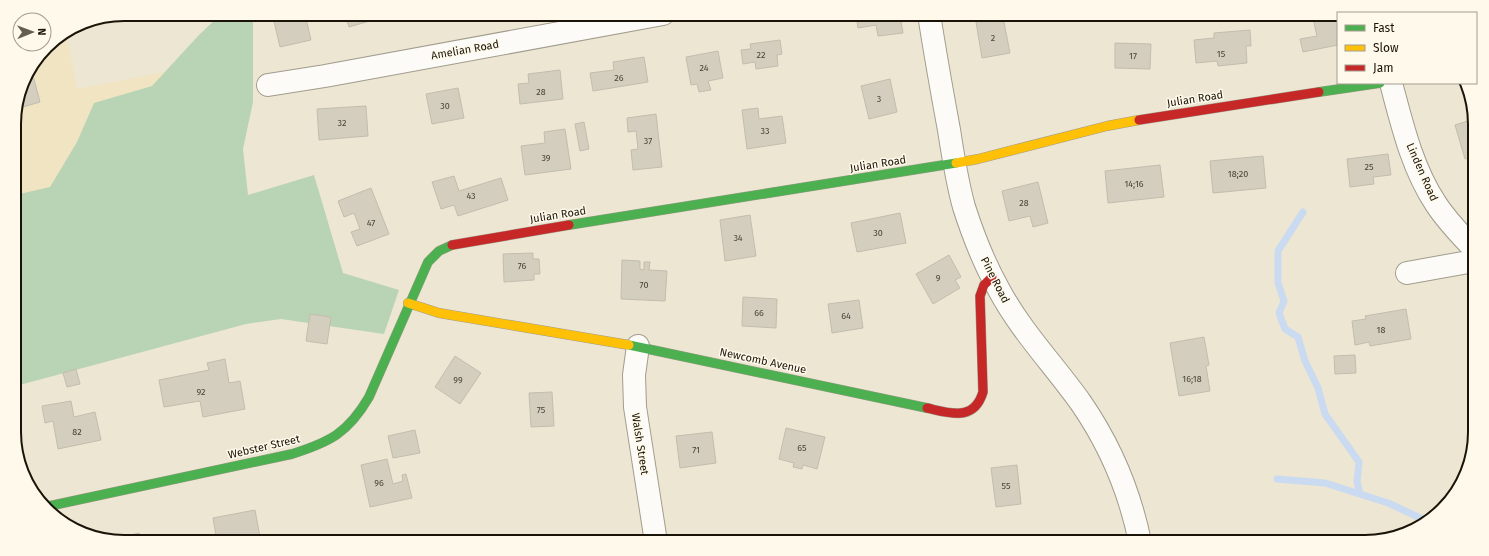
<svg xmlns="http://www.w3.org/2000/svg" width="1489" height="556" font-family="'Fira Sans',sans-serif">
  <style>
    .built { fill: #f0e4c3 }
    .forest { fill: #b9d4b5 }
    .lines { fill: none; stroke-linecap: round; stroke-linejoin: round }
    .stream { stroke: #c9daf1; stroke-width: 7 }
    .building { fill: #d3cebe; stroke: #c3bdae }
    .street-casing { stroke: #a19c8d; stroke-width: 24 }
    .fast-casing { stroke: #a19c8d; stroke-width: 10 }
    .slow-casing { stroke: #a19c8d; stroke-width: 10 }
    .jam-casing { stroke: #a19c8d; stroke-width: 10 }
    .street { stroke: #fcfbf8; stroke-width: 22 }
    .fast { stroke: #4caf50; stroke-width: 9 }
    .slow { stroke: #ffc107; stroke-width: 9 }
    .jam { stroke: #c62828; stroke-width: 9 }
    .labels { text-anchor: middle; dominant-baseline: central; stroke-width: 3; stroke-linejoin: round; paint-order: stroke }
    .number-label { font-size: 9px; fill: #4a4437 }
    .street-label { font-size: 11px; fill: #191407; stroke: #fef9ea }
    .rim { fill: none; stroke: #191407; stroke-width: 2 }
  </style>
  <rect width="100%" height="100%" fill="#ede6d2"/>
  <path class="built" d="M66 32 77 89 178 69 15 233 14 116 25 75 51 41Z"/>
  <path class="forest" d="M221 14H253V102L243 149 248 195 314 175 343 273 399 290 384 334 281 319 246 324 16 386 15 195 50 187 77 142 94 103 152 86 198 36Z"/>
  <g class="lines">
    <path class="stream" d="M1303 212 1278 251V283L1284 301 1279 313 1285 329 1298 337 1305 361 1318 388 1325 414 1359 462 1357 482 1360 494
      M1277 479 1325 483 1388 503 1427 521"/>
  </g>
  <path class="building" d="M286 14H305L311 40 280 47 273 17Z
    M345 14H379L380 18 349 27Z
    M856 14H906L900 15 903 33 878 36 876 25 858 28Z
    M1312 14H1338V45L1303 52 1300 39 1317 36Z
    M1003 17 1010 53 982 58 976 22Z
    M1250 30 1251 46H1246L1247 63 1218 66 1217 61 1196 63 1194 40 1214 38V33Z
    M780 40 782 54 777 55 778 66 756 69 755 62 743 64 741 50 751 49 750 44Z
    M1115 43 1151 44 1150 69 1115 68Z
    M718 51 723 78 708 81 711 90 699 92 697 84 691 85 686 57Z
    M644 57 648 82 593 91 590 73 614 70 613 62Z
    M31 68 40 102 16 109 25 75Z
    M560 70 563 99 520 104 518 84 529 83 528 74Z
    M890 79 897 112 869 119 861 86Z
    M458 88 464 118 432 124 426 94Z
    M1468 95 1474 109V157L1465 159 1455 125 1471 120 1464 96Z
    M366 106 368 136 319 140 317 109Z
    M758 108 759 119 782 116 786 143 747 149 742 110Z
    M656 114 662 167 633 170 631 150 638 149 636 131 628 132 627 118Z
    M584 122 589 149 580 151 575 124Z
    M565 129 571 169 525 175 521 146 545 143 544 132Z
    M1388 154 1391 175 1373 177 1374 184 1350 187 1347 159Z
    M1263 156 1266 188 1213 193 1210 161Z
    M1160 165 1164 197 1108 203 1105 171Z
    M454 176 459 191 501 178 508 200 458 216 454 205 441 209 432 182Z
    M1038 182 1048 223 1033 227 1030 216 1009 221 1002 191Z
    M371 188 389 234 357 246 351 232 360 229 354 213 344 217 338 201Z
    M900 213 906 243 857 252 851 223Z
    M750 215 756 256 725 261 720 220Z
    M533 253V259H539L540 274H534V280L504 282 503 254Z
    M949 255 961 277 955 280 960 288 933 304 916 274Z
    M622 260 640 261V269L644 270V262H650L649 270 667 271 665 301 621 299Z
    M743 297 777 299 776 328 742 326Z
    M859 300 863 328 832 333 828 304Z
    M1406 309 1411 339 1370 346 1369 342 1355 345 1352 321 1366 319 1365 316Z
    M310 314 331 317 327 344 306 341Z
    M1204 337 1209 365 1206 366 1210 391 1179 396 1170 343Z
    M1355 355 1356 373 1335 374 1334 356Z
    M455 356 481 373 460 404 435 387Z
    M225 359 229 383 240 381 245 409 203 417 200 401 164 407 159 380 209 370 207 363Z
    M76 369 80 384 67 387 63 373Z
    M552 392 554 426 531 427 529 393Z
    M71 401 74 417 95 412 101 440 58 449 53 421 45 423 42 406Z
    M786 428 825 437 817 469 803 465 802 469 793 467 794 463 779 459Z
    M415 430 420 453 393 458 388 436Z
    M712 432 716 463 680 468 676 436Z
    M387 459 393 484 403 481 402 475 406 474 412 498 370 507 361 465Z
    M1017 465 1021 504 996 507 991 468Z
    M255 510 260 537 232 542H217L213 518Z
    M139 533 140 538 153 535 155 542H124L109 540Z"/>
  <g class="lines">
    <defs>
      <path id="street" d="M929 14C935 53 942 92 949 130 953 156 957 182 964 207 973 235 984 263 998 288 1020 330 1054 365 1081 403 1110 445 1130 493 1140 542
        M1391 83C1402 124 1412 168 1436 204 1447 221 1461 235 1474 249
        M268 85 325 76 663 14
        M1407 273 1474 261
        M638 346 634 375 635 407 656 542"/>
      <path id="fast" d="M1319 92 1380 83
        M569 225 956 163
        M629 345 927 408
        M45 507 292 454C330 442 348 433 369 397L428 262 439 251 452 245"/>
      <path id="slow" d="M956 163 978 159 1107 126 1139 120
        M408 303 439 313 629 345"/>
      <path id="jam" d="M1139 120 1319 92
        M452 245 569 225
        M927 408C950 413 974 422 983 392L980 296 984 285 992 277"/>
    </defs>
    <use href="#street" class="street-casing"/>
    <use href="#fast" class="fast-casing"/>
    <use href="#slow" class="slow-casing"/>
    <use href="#jam" class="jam-casing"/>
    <use href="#street" class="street"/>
    <use href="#fast" class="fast"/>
    <use href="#slow" class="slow"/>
    <use href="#jam" class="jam"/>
  </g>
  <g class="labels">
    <g class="number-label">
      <text x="993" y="38">2</text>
      <text x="1221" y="54">15</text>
      <text x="761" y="55">22</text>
      <text x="1133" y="56">17</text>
      <text x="704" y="68">24</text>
      <text x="619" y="78">26</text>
      <text x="541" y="92">28</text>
      <text x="879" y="99">3</text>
      <text x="445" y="106">30</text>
      <text x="342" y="123">32</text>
      <text x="765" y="131">33</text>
      <text x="648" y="141">37</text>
      <text x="546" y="158">39</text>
      <text x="1369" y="167">25</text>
      <text x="1238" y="174">18;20</text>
      <text x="1134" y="184">14;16</text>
      <text x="471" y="196">43</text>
      <text x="1024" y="203">28</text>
      <text x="371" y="223">47</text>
      <text x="878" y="233">30</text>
      <text x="738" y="238">34</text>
      <text x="522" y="266">76</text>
      <text x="938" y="278">9</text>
      <text x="644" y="285">70</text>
      <text x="759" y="313">66</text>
      <text x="846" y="316">64</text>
      <text x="1381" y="330">18</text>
      <text x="1192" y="379">16;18</text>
      <text x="458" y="380">99</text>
      <text x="201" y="392">92</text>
      <text x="541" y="410">75</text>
      <text x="77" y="432">82</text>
      <text x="802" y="448">65</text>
      <text x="696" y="450">71</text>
      <text x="379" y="483">96</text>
      <text x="1006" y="486">55</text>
    </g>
    <g class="street-label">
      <text transform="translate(465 50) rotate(-10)">Amelian Road</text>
      <text transform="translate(1195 99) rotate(-9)">Julian Road</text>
      <text transform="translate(878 164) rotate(-9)">Julian Road</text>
      <text transform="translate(1422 172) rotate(66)">Linden Road</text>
      <text transform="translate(558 215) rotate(-9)">Julian Road</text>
      <text transform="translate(995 280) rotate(63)">Pine Road</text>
      <text transform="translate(763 361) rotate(12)">Newcomb Avenue</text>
      <text transform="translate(640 444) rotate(81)">Walsh Street</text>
      <text transform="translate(264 447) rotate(-13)">Webster Street</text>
    </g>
  </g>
  <path d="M0 0H1489V556H0ZM124 21H1365A103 103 0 0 1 1468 124V432A103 103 0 0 1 1365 535H124A103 103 0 0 1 21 432V124A103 103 0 0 1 124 21Z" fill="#fef9ea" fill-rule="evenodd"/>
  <path class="rim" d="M124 21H1365A103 103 0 0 1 1468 124V432A103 103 0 0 1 1365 535H124A103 103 0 0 1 21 432V124A103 103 0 0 1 124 21Z"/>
  <rect x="1337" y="12" width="140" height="72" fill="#fef9ea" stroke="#a29d8f"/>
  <rect x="1345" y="25" width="20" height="6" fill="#4caf50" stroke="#a29d8f"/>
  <text x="1373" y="32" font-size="12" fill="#191407">Fast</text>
  <rect x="1345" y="45" width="20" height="6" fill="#ffc107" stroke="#a29d8f"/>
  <text x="1373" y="52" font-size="12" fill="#191407">Slow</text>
  <rect x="1345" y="65" width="20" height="6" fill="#c62828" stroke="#a29d8f"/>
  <text x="1373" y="72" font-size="12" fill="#191407">Jam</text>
  <g transform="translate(32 32) rotate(89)"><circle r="19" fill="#fef9ea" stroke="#a29d8f"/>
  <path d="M0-3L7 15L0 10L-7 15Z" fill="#635e4e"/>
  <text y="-6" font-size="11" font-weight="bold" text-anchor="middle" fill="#191407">N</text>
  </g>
</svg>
